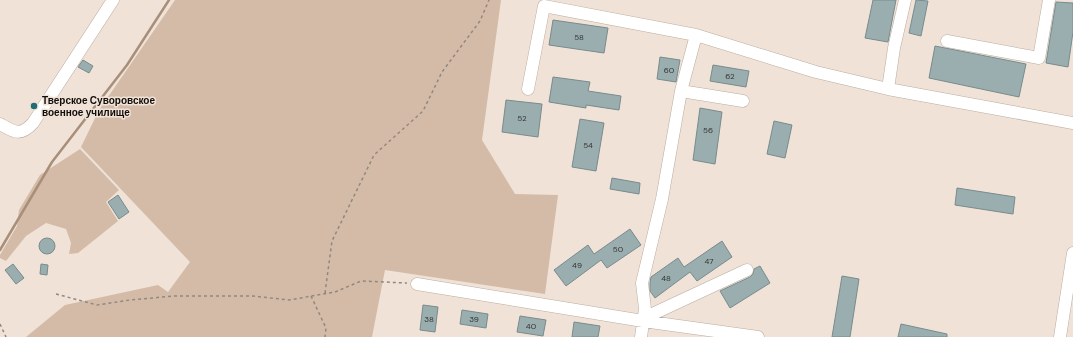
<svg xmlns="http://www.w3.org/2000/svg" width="1073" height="337" font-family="'DM Sans',sans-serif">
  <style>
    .green { fill: #d3bba7 }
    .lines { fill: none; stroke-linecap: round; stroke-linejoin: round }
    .stream { stroke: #a88f7a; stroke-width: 2.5 }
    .building { fill: #9aadaf; stroke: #788b8d }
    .minor-casing { stroke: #baada2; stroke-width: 13 }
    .path { stroke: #928880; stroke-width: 1.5; stroke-dasharray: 3 3; stroke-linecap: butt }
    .minor { stroke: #fff; stroke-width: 12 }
    .poi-dot { fill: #226c75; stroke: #f0e2d7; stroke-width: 1.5 }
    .labels { text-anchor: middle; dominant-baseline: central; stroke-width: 3; stroke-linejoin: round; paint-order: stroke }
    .number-label { font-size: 8px; fill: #333532 }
    .poi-label { font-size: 10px; font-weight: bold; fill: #110d09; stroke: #f0e2d7; text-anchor: start }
  </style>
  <rect width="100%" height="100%" fill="#f0e2d7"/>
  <path class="green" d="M175 0H501L482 140 515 194 558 195 545 294 385 270 372 337H26L65 305 158 285 168 292 190 262 81 147 99 110Z
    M80 149 119 190 106 202 118 221 78 253 69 254 71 243 66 229 46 223 26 236 6 261 0 258V255L17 226 19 210 40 175Z"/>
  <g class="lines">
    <path class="stream" d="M0 250 52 162 127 65 169 0"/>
  </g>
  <path class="building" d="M873 0H896L888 42 865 38Z
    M916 0 928 1 921 36 909 33Z
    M1056 2 1073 3V32L1068 67 1046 63Z
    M553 20 608 28 604 53 549 45Z
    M935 46 1026 64 1019 97 929 78Z
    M660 57 680 60 676 82 657 79Z
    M83 60 93 66 89 73 78 67Z
    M713 65 749 71 746 87 710 81Z
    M553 77 590 82 588 91 621 96 619 110 586 105V108L549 102Z
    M506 100 542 104 538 137 502 132Z
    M700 108 722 112 715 164 693 160Z
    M580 119 604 123 596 171 572 167Z
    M774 121 792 125 785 158 767 154Z
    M612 178 640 183 639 194 610 189Z
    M957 188 1015 197 1013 214 955 205Z
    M118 195 129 212 119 219 108 202Z
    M630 229 641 245 607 268 601 260 566 286 554 270 588 245 594 254Z
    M39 246a8 8 0 1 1 16 0a8 8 0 1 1-16 0Z
    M722 241 732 257 697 281 690 272 655 298 650 291V283L651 277 678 258 684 267Z
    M13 264 24 278 16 284 5 270Z
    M41 264 48 265 47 275 40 274Z
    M760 266 770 283 730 308 720 291 750 277 753 274 754 269Z
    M842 276 859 279 850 337H832Z
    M423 305 438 307 435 332 420 330Z
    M462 310 488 314 486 328 460 324Z
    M520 316 546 320 543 336 517 332Z
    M574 322 600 326 598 337H572Z
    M901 324 947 334V337H898Z"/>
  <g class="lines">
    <defs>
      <path id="minor" d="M905 0 894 48 888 89 1073 123
        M947 41 1039 58 1049 0
        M528 89 544 6 696 35
        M681 91 696 35 816 72 888 89
        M0 124C14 132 20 137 33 123L113 0
        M417 284 643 321 758 337
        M644 318 747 270
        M641 337 645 309 642 283 662 199 681 91 743 101
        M1060 337 1073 253"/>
    </defs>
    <use href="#minor" class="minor-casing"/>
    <path class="path" d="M325 293 332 241 374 155 423 111 442 72 480 21 489 0
      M56 294 97 305 130 300 174 296H253L289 300 335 292 361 281 407 283
      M311 296 326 328 325 337
      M0 324 6 337"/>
    <use href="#minor" class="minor"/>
  </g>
  <circle class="poi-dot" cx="34" cy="106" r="4"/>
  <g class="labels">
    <g class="number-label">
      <text x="579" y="37">58</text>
      <text x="669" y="70">60</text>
      <text x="730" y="76">62</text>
      <text x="522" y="118">52</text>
      <text x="708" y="130">56</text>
      <text x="588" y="145">54</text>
      <text x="618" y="249">50</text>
      <text x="709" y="261">47</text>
      <text x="577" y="265">49</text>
      <text x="666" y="278">48</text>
      <text x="429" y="319">38</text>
      <text x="474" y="319">39</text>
      <text x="531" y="326">40</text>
    </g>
    <g class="poi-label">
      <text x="42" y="100">Тверское Суворовское<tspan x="42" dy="12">военное училище</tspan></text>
    </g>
  </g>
</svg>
